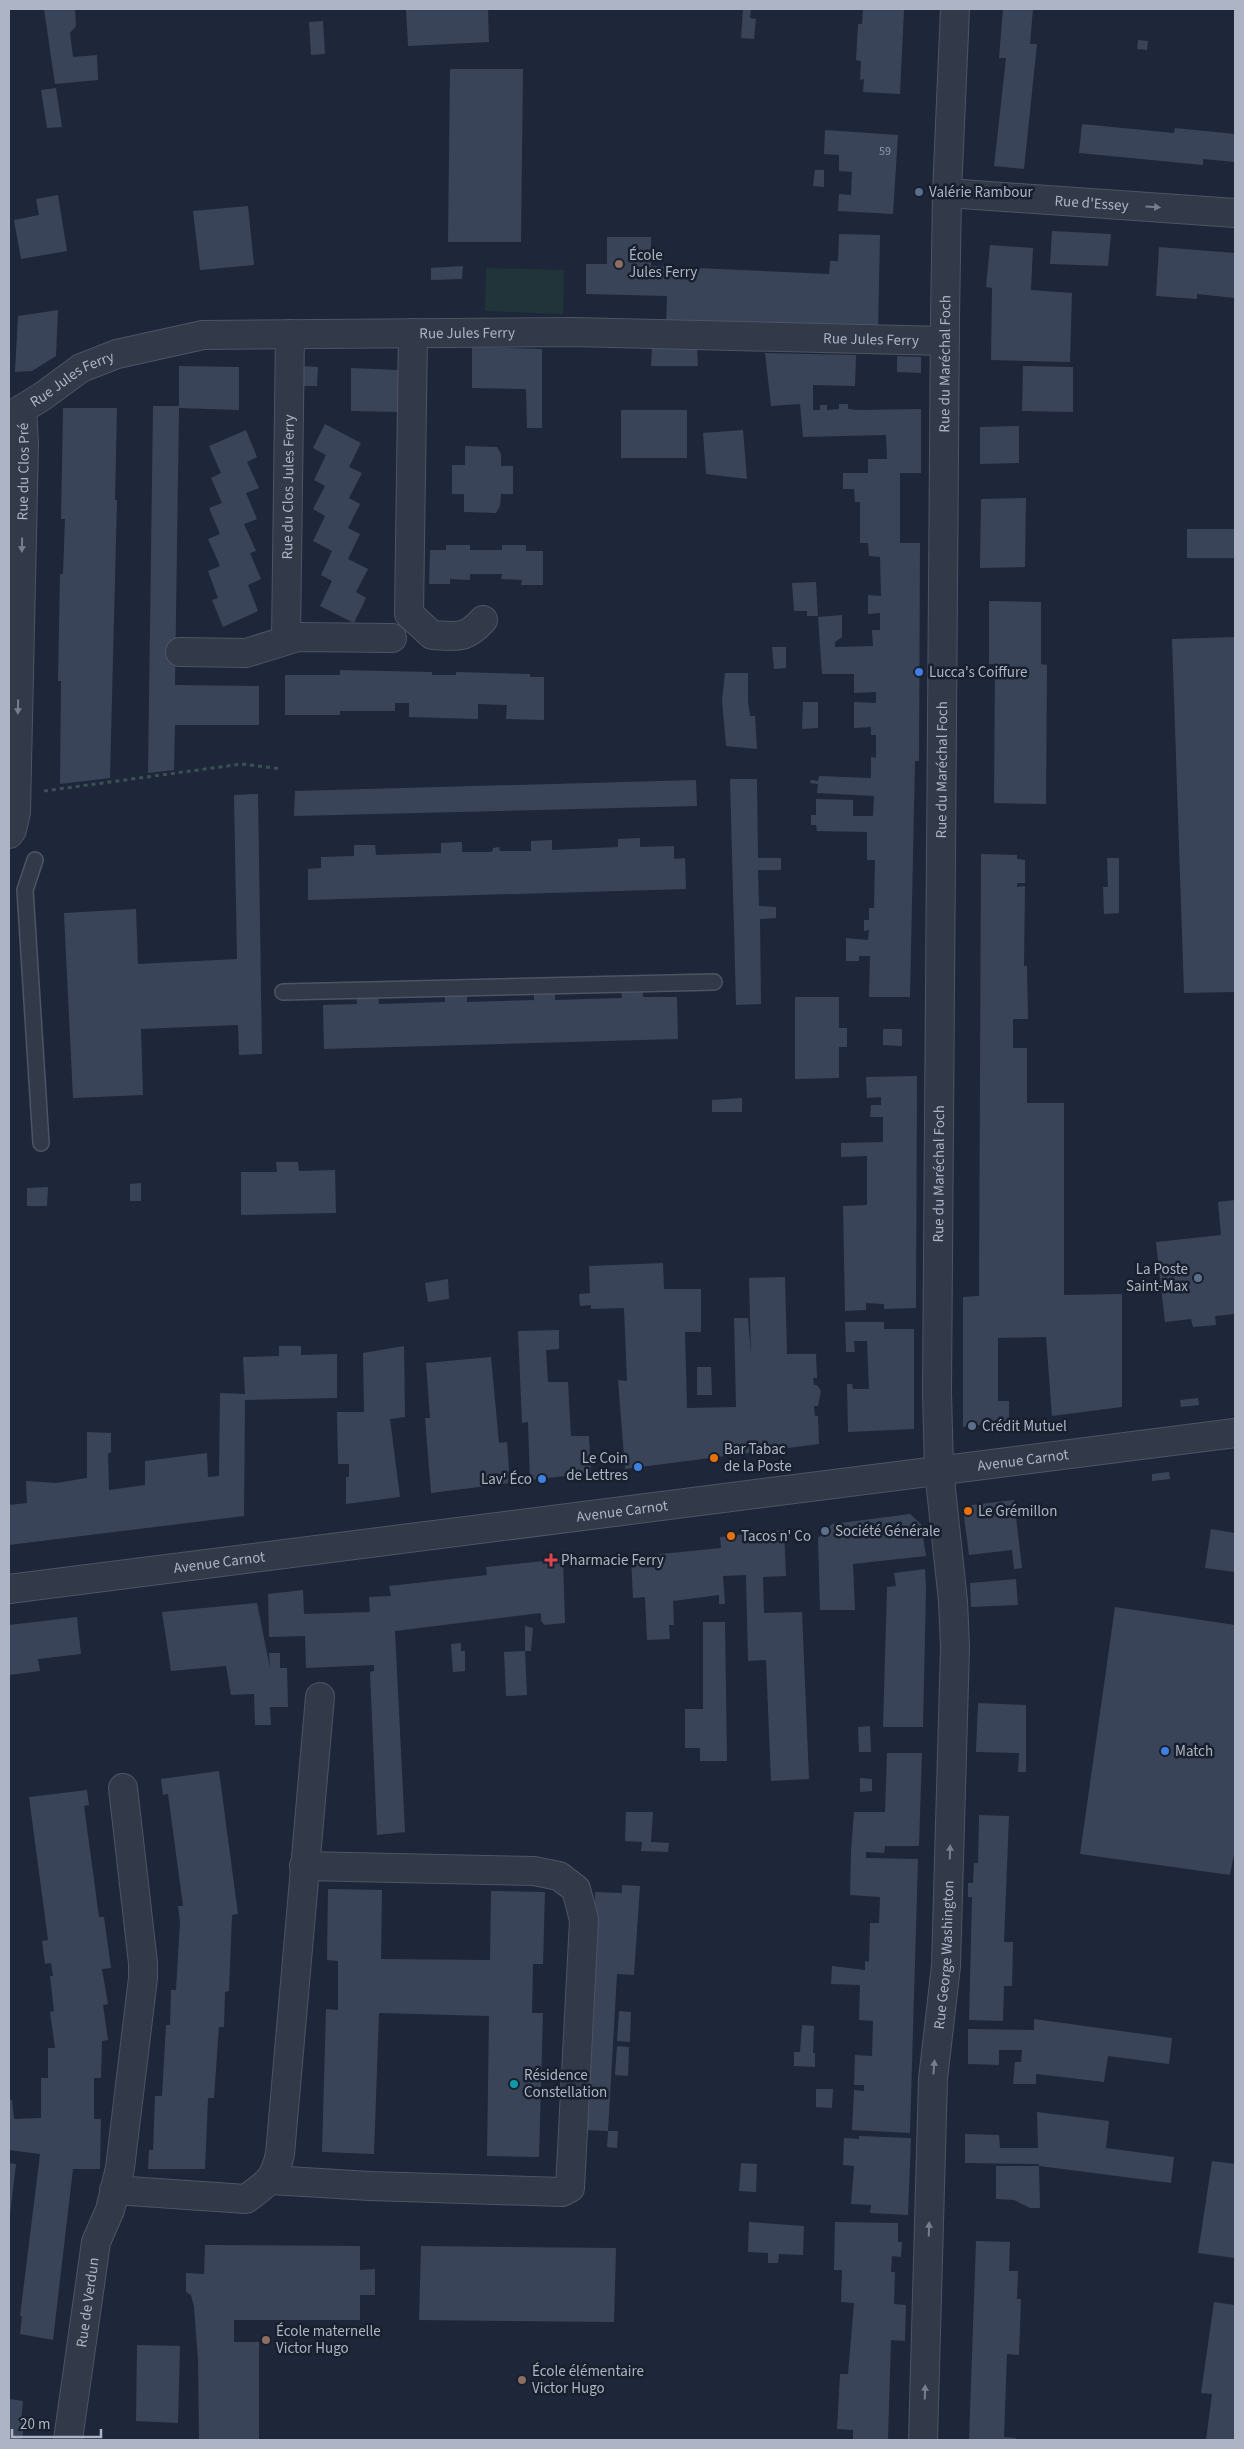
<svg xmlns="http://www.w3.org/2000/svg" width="1244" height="2449" font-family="'Source Sans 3',sans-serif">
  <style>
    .grass { fill: #20343a }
    .building { fill: #3a4459 }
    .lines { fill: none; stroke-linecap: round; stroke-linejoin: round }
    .service-casing { stroke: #4d5464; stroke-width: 18 }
    .minor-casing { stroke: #4d5464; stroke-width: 30 }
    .tertiary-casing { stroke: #4d5464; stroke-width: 30 }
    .path { stroke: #3b5054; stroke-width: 3; stroke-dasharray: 4 4; stroke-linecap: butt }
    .service { stroke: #323949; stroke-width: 15 }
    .minor { stroke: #323949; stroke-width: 28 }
    .tertiary { stroke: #323949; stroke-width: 28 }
    .oneway { fill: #757d8e }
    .service-dot { fill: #5c6f8a; stroke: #181f2d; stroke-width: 2 }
    .education-dot { fill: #8d6e63; stroke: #181f2d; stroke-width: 2 }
    .shop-dot { fill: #3f7fe0; stroke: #181f2d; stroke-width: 2 }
    .food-dot { fill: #e8710a; stroke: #181f2d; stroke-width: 2 }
    .health-dot { fill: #e0444e; stroke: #181f2d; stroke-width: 2 }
    .culture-dot { fill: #0f9aa8; stroke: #181f2d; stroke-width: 2 }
    .labels { text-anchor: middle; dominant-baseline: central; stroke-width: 5; stroke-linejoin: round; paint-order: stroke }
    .number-label { font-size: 12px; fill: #9098ab }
    .poi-label { font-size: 15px; fill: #acb4c6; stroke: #181f2d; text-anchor: start }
    .street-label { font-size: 15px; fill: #acb4c6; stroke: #181f2d }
  </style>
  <rect width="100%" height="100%" fill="#1e2739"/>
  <path class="grass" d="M486 268 564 270 563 314 485 311Z"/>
  <path class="building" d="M44 9H75L76 26 70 33 73 57 97 55 98 80 55 84Z
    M406 9H488L489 42 408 46Z
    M743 9H751L750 18 756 19 754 39 741 38Z
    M863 9H904L900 94 863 92 864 79 860 80 861 61 856 60 858 24H862Z
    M1003 9H1033L1030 44H1037L1024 169 994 166 1006 58H999Z
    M323 21 325 54 311 55 309 22Z
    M1138 40 1148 41 1147 50 1137 49Z
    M450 69H523L521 242H448Z
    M56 88 62 127 47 128 41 90Z
    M1082 124 1174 133 1175 128 1235 134V162L1203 159V165L1079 153Z
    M825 130 898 135 893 214 838 211 839 194 851 195 852 172 839 171V155L824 154Z
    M815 170H824V187L813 186Z
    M58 195 67 251 21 259 14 220 39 215 36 199Z
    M248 206 254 265 200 270 193 211Z
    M1052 231 1111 234 1108 266 1050 264Z
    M839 234 880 235 878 331 666 327 667 296 586 294V264H607V237H651V266L829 274 830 261H838Z
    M990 245 1033 248 1031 290 1072 293 1070 362 991 360 992 288 986 287Z
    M1159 247 1235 253V298L1197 294V299L1156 296Z
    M463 266 462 279 431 280V268Z
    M58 310 56 356 32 371 15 372 18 316Z
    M472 347 542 349V428H527L526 389 472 388Z
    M652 347H697L698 366H651Z
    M765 353 856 355 855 386 813 385V410H820V405H827V410L839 409V404H848V409L857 410 921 409V473H900V543H920L919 761H915L910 997H869L870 956H859V961H846V938L868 940 869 930 864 931V920H869V908H874L875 860H867V832L817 831 816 825H811V815H816V799L853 800V816H873L874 796 817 793 818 784 810 783 811 780 818 781 819 776 871 778V757L876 758V735H871V727L854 728V702L876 703V692L854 693V674H822L818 617 842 615V637L835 642V647L873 646 872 630H880V613L868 614V595L881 596 880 557 869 556 868 543H860V502H855L854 489H843V473H868V459H887L886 435 803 437 800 404 771 406Z
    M897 356 921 357V373L897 372Z
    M179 366 239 367V410L179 408 175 685 259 686V725H175L174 770 148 773 153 406H179Z
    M300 366 318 367 317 386H300Z
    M1023 366 1073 367V412L1022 411Z
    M351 368 399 370 398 412 351 411Z
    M63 408H117L115 500H117L110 778 60 784 61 681H58L60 574H63L65 519H61Z
    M621 410H687V458H621Z
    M325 424 361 443 349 467 362 473 349 498 360 504 348 528 360 534 348 559 368 569 356 592 366 598 354 623 320 606 332 581 321 575 332 551 313 541 325 516 313 509 325 486 314 480 326 455 313 448Z
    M1019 426V463L980 464V427Z
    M246 430 257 457 247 462 259 488 246 493 257 519 244 524 256 551 250 553 261 579 248 585 258 611 223 627 212 600 218 598 208 571 220 566 208 539 220 534 209 508 222 503 211 478 221 473 209 446Z
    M743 430 747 479 706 474 703 433Z
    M465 446 497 447 501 454V466H513V494H501L500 506 496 513 464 512V494H452V465H465Z
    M1026 498 1025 567 980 568 981 499Z
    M1187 529H1235V558H1187Z
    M446 545H470V550H502V545H526V551H543V585H521L522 580 501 579 502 574H470V580L450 579V584H429L430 550H446Z
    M816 582 818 616H807V611H794L792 583Z
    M989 601 1041 602V664L1047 665 1046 804 994 803 995 664H989Z
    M1235 637V992L1184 993 1172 639Z
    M772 647H786V668L774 669Z
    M340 670 432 672V675H456V672L530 674V677H544V720L506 719 507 705 478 704V719L409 717V703H395V711H340V715H285V675H340Z
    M725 673H748V702L750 716H755L757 749 726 746 722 701Z
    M803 702H818V728L802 729Z
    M730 779H757L758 858H781V870H758L759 906 776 907V918L760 919 761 1004 736 1005Z
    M696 780 697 806 294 816 295 791Z
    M258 794 262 1054 239 1055 238 1025 141 1029 143 1095 73 1098 64 913 136 909 138 964 237 959 234 795Z
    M640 838V847L674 846V859L685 858 686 889 308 900V869L321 868V857L354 856V845H375L376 855 441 853V843L462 842V852H492L493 848 499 847 500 851H531V841L552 840V850L618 847V839Z
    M981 854 1017 855V859L1025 860V883H1017V887L1025 886 1024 966H1027L1028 1019H1013V1048H1027V1103H1064V1295L1122 1294V1407L1052 1416 1046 1337 998 1338V1401H1009V1421L963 1427V1297L979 1296Z
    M1107 858H1119V913L1104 914 1103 887H1108Z
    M643 987V997H677L678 1039 324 1049 323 1005 357 1004 356 993H378L379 1004 445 1002V991H467V1002L534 1000V990L555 989V1000L622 998 621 988Z
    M795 997H839V1028H847V1047H839V1078L795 1079Z
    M883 1029H902V1046L883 1045Z
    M917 1076 916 1308 884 1309V1304L866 1303V1310L845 1311 843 1206 867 1205V1156L841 1157V1143L883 1142V1117H870L871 1105H881V1097L867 1098 866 1077Z
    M742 1098V1112H712V1100Z
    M276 1162H298L299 1171 335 1170 336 1213 241 1215V1172H277Z
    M141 1183V1201H130V1184Z
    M48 1187 47 1206H27V1188Z
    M1235 1200V1314L1215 1316 1216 1325 1205 1326 1193 1327 1191 1319 1165 1322 1156 1242 1221 1235 1218 1202Z
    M663 1263 664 1289H701V1332H685L687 1408 736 1407 734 1318H748L751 1355 749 1278 785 1277 787 1354H816L817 1378H813L814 1385H817L821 1391 818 1406H814L815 1416H818L819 1444 625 1469 618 1380 627 1381 624 1308 591 1309V1305L580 1306 579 1294 590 1293 589 1266Z
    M448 1279 449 1299 428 1302 425 1283Z
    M845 1322H884V1329H914V1429L848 1432 847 1384H852L853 1389H869L867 1341H854L855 1352H846Z
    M559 1330V1349L546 1350 548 1382H568L571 1436H589L591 1473 530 1480 528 1422 522 1423 518 1331Z
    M279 1346H301V1355L337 1354V1398L245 1400 244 1516 9 1545V1505L27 1503 26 1481 56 1483 87 1478V1432L111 1433V1453H108L109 1490 145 1485V1461L207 1453 208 1477 219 1476 220 1393 245 1394 243 1357 279 1356Z
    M404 1346 405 1417 390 1419 400 1497 346 1504V1477H349V1464H338L337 1412H364L363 1353Z
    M491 1357 499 1443 507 1442 510 1483 431 1493 425 1418H430L426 1363Z
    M697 1367H711L712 1395H697Z
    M1198 1398 1199 1405 1181 1407 1180 1400Z
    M1169 1472 1170 1479 1152 1481V1474Z
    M1014 1500 1022 1568 1014 1569 1012 1550 969 1555 964 1517 972 1505Z
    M910 1514 921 1524 926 1556 853 1564 855 1610H820L818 1538 832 1524Z
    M1211 1529 1235 1533V1572L1205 1568Z
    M784 1530 786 1576 763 1577 764 1613 802 1612 809 1779 771 1781 766 1660 748 1661 746 1575 723 1576 725 1604H719V1595L673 1601 674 1625H669L670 1639 647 1640 645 1597 633 1598 631 1557 721 1548 720 1537Z
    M563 1559 565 1623 545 1625 541 1621V1613L395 1631 405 1832 377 1835 370 1672 374 1671V1665L306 1668 305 1636 269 1637 268 1594 303 1590 304 1614 370 1612 369 1597 391 1596 389 1586 487 1575 486 1567Z
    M925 1569 926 1588 923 1727H883L887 1587 896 1586 894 1573Z
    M1016 1579 1018 1605 971 1607 970 1583Z
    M257 1603 270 1668 269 1653H280V1668H287L288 1707H270L271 1725H255L254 1694 231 1695 226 1666 171 1671 162 1612Z
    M1115 1607 1235 1625V1849L1230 1875 1080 1854Z
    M77 1617 81 1654 38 1659 40 1671 9 1675V1625Z
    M703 1622H725L727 1761H700V1748H685V1709H703Z
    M525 1626 533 1628 531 1651H525Z
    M461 1643V1651H465V1671L453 1672 451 1644Z
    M525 1651 527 1695 506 1696 504 1652Z
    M978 1703 1026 1705V1772H1018L1019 1753 976 1752Z
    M870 1726 871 1752H859L858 1727Z
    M887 1753H922L919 1846H885L884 1853 866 1852V1858L918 1859 910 2133 852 2130 854 2090 864 2091V2085H854L855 2055 872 2056 873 2021 859 2020 860 1985 831 1984 832 1966 865 1970V1961L869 1962 870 1923H879L880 1897 850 1895 851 1851 854 1812H885Z
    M219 1771 238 1914 232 1915 229 1991 225 1992 224 2027H219L214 2098H208L205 2169H148L149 2150H153L155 2096H162L166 2025H170L171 1990H176L180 1922 178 1906H183L168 1794 163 1795 161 1779Z
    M860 1778 872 1779V1791L860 1792Z
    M87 1790 89 1805 84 1806 99 1917H104L111 1968 102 1969 108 2004 103 2005 108 2040 102 2041 101 2078H94V2119H101L100 2169H73L53 2340 20 2334 22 2316H20L40 2154 9 2150V2099L12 2100 14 2119 41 2118V2078H48V2048H55L50 2012 54 2011 50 1976H53L51 1963 45 1964 42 1941 48 1940 29 1797Z
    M626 1812H653L651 1842 669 1843 668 1852 641 1851 642 1842 625 1841Z
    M979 1815 1009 1816 1004 1942H1013L1012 1986H1004L1003 2021 969 2020 972 1897H968V1883H973L974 1863H978Z
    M622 1885 640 1886 634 1975 617 1974 608 2131 584 2130 595 1892 622 1893Z
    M328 1889 382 1890 381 1959 490 1960 491 1891 545 1892 543 1964H533L532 2013H543L539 2157 487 2156 489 2016 379 2013 374 2154 322 2152 326 2009 338 2010V1961L327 1960Z
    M619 2011 631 2012 630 2042 617 2041Z
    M1034 2019 1172 2038 1169 2064 1108 2056 1104 2082 1036 2074V2084H1013L1015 2062H1021L1022 2050H999V2065L968 2064V2029L1034 2030Z
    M802 2025 814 2026 813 2053H815V2067L794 2066V2052H800Z
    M617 2046 629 2047 628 2076 615 2075Z
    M816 2089H833L832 2108 816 2107Z
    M1037 2112 1109 2121 1106 2148 1174 2157 1171 2183 1039 2166V2164L965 2163V2134L999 2135 1000 2148H1038Z
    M608 2131H618L617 2148 607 2147Z
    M859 2136 911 2138 908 2215 870 2213 871 2205 851 2204 854 2166 843 2165 844 2138 859 2139Z
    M1212 2161 1235 2164V2258L1198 2253Z
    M9 2163 16 2164 10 2215H9Z
    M741 2163 757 2164 756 2192 739 2191Z
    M996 2166H1039L1040 2208H1030L1014 2200 996 2199Z
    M749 2222 804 2226 803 2255 779 2254 778 2263H768V2253L748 2252Z
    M835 2222 898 2223V2242H902L901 2257 892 2256 891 2272H895L894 2304 906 2305 905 2341 891 2340 888 2440H853V2430L837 2429 840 2374H848L854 2303 841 2302 842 2270H834Z
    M976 2241 1010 2242 1009 2271H1018L1017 2299H1021L1019 2355 1007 2354 1004 2437 1016 2438V2440H969Z
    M205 2245 360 2246V2270L375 2269V2295H360V2320H234V2342H259V2440H199L198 2360 194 2307 191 2295 186 2292V2273L204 2274Z
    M421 2246 616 2248 614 2322 419 2320Z
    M1214 2302 1235 2305V2440H1206L1212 2394 1201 2393Z
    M137 2345 180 2346 178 2423 136 2421Z
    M9 2399 23 2401 21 2422H24L22 2440H9Z"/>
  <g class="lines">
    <defs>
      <path id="service" d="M35 860 25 890 41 1143
        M283 992 714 982"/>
      <g id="minor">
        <path id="s1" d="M947 193 1235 213"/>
        <path d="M413 333 409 614 432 635C457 636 465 640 483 620"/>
        <path id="s2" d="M9 417 43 396 81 368 117 354 203 335 573 332 945 341"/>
        <path id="s3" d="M286 639 290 334"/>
        <path d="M180 652 246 653 298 637 392 638"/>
        <path id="s4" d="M9 834 12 830 16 812 24 443 22 409"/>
        <path d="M271 2180 370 2186 562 2192 570 2188 584 1920 576 1889 559 1876 534 1871 304 1866"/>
        <path d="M114 2190 246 2199C267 2183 274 2181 280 2154L320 1697"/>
        <path id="s5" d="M68 2440 96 2242 110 2210 120 2168 143 1978V1963L123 1788"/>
        <path id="s6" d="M923 2440 933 2079 946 1966 955 1647 953 1601 939 1470 937 1392 945 319 947 193 955 9"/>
      </g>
      <g id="tertiary">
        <path id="s7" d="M9 1589 1235 1433"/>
      </g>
    </defs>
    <use href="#service" class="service-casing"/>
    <use href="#minor" class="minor-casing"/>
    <use href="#tertiary" class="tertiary-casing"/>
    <path class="path" d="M44 791 242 764 281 769"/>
    <use href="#service" class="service"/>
    <use href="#minor" class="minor"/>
    <use href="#tertiary" class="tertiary"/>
  </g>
  <defs><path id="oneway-solid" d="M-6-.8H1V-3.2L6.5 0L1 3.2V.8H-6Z" transform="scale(1.25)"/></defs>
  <g class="oneway">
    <use href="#oneway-solid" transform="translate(1153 207) rotate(4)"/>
    <use href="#oneway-solid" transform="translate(22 545) rotate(91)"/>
    <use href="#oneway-solid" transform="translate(18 707) rotate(91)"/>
    <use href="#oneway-solid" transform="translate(950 1852) rotate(-88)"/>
    <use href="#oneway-solid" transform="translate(934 2067) rotate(-85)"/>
    <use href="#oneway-solid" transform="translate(929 2229) rotate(-88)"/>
    <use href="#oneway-solid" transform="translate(925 2392) rotate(-88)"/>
  </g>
  <g class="service-dot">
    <circle cx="919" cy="192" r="5"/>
    <circle cx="1198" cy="1278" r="5"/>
    <circle cx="972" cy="1426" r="5"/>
    <circle cx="825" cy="1531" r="5"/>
  </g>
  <g class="education-dot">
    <circle cx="619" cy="264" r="5"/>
    <circle cx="266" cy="2340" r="5"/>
    <circle cx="522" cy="2380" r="5"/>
  </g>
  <g class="shop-dot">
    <circle cx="919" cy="672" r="5"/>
    <circle cx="638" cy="1467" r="5"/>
    <circle cx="542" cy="1479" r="5"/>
    <circle cx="1165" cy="1751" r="5"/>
  </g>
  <g class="food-dot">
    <circle cx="714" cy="1458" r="5"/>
    <circle cx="968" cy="1511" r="5"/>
    <circle cx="731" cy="1536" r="5"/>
  </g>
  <path class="health-dot" d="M548.5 1552.5h5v5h5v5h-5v5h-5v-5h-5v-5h5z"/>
  <circle class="culture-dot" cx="514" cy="2084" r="5"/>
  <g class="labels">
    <g class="number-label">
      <text x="885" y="151">59</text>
    </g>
    <g class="poi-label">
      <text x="929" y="192">Valérie Rambour</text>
      <text x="629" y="255">École<tspan x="629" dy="17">Jules Ferry</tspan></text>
      <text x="929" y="672">Lucca's Coiffure</text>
      <text x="1188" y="1269" text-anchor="end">La Poste<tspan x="1188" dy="17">Saint-Max</tspan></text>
      <text x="982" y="1426">Crédit Mutuel</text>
      <text x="724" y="1449">Bar Tabac<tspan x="724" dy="17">de la Poste</tspan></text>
      <text x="628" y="1458" text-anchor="end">Le Coin<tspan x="628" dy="17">de Lettres</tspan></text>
      <text x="532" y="1479" text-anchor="end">Lav' Éco</text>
      <text x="978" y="1511">Le Grémillon</text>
      <text x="835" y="1531">Société Générale</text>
      <text x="741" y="1536">Tacos n' Co</text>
      <text x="561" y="1560">Pharmacie Ferry</text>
      <text x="1175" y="1751">Match</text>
      <text x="524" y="2075">Résidence<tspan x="524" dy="17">Constellation</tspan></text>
      <text x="276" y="2331">École maternelle<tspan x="276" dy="17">Victor Hugo</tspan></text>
      <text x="532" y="2371">École élémentaire<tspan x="532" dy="17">Victor Hugo</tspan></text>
    </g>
    <g class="street-label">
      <text stroke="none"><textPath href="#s1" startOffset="145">Rue d'Essey</textPath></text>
      <text stroke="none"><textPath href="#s2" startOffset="478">Rue Jules Ferry</textPath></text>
      <text stroke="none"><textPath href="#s2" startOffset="882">Rue Jules Ferry</textPath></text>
      <text stroke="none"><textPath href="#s6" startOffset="2078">Rue du Maréchal Foch</textPath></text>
      <text stroke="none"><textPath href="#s2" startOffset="74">Rue Jules Ferry</textPath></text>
      <text stroke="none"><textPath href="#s4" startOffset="364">Rue du Clos Pré</textPath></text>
      <text stroke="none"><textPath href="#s3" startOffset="152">Rue du Clos Jules Ferry</textPath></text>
      <text stroke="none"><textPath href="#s6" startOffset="1672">Rue du Maréchal Foch</textPath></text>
      <text stroke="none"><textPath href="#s6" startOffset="1268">Rue du Maréchal Foch</textPath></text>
      <text stroke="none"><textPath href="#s7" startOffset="1022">Avenue Carnot</textPath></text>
      <text stroke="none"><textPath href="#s7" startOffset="618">Avenue Carnot</textPath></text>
      <text stroke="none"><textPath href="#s7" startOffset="212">Avenue Carnot</textPath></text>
      <text stroke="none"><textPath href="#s6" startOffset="486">Rue George Washington</textPath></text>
      <text stroke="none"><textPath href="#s5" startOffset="139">Rue de Verdun</textPath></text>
    </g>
  </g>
  <rect width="1244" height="2449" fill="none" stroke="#acb4c6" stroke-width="20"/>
  <path d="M12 2429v8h89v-8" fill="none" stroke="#acb4c6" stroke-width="2.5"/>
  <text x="20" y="2429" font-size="15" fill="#acb4c6" stroke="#181f2d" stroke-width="4" paint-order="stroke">20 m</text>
</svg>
